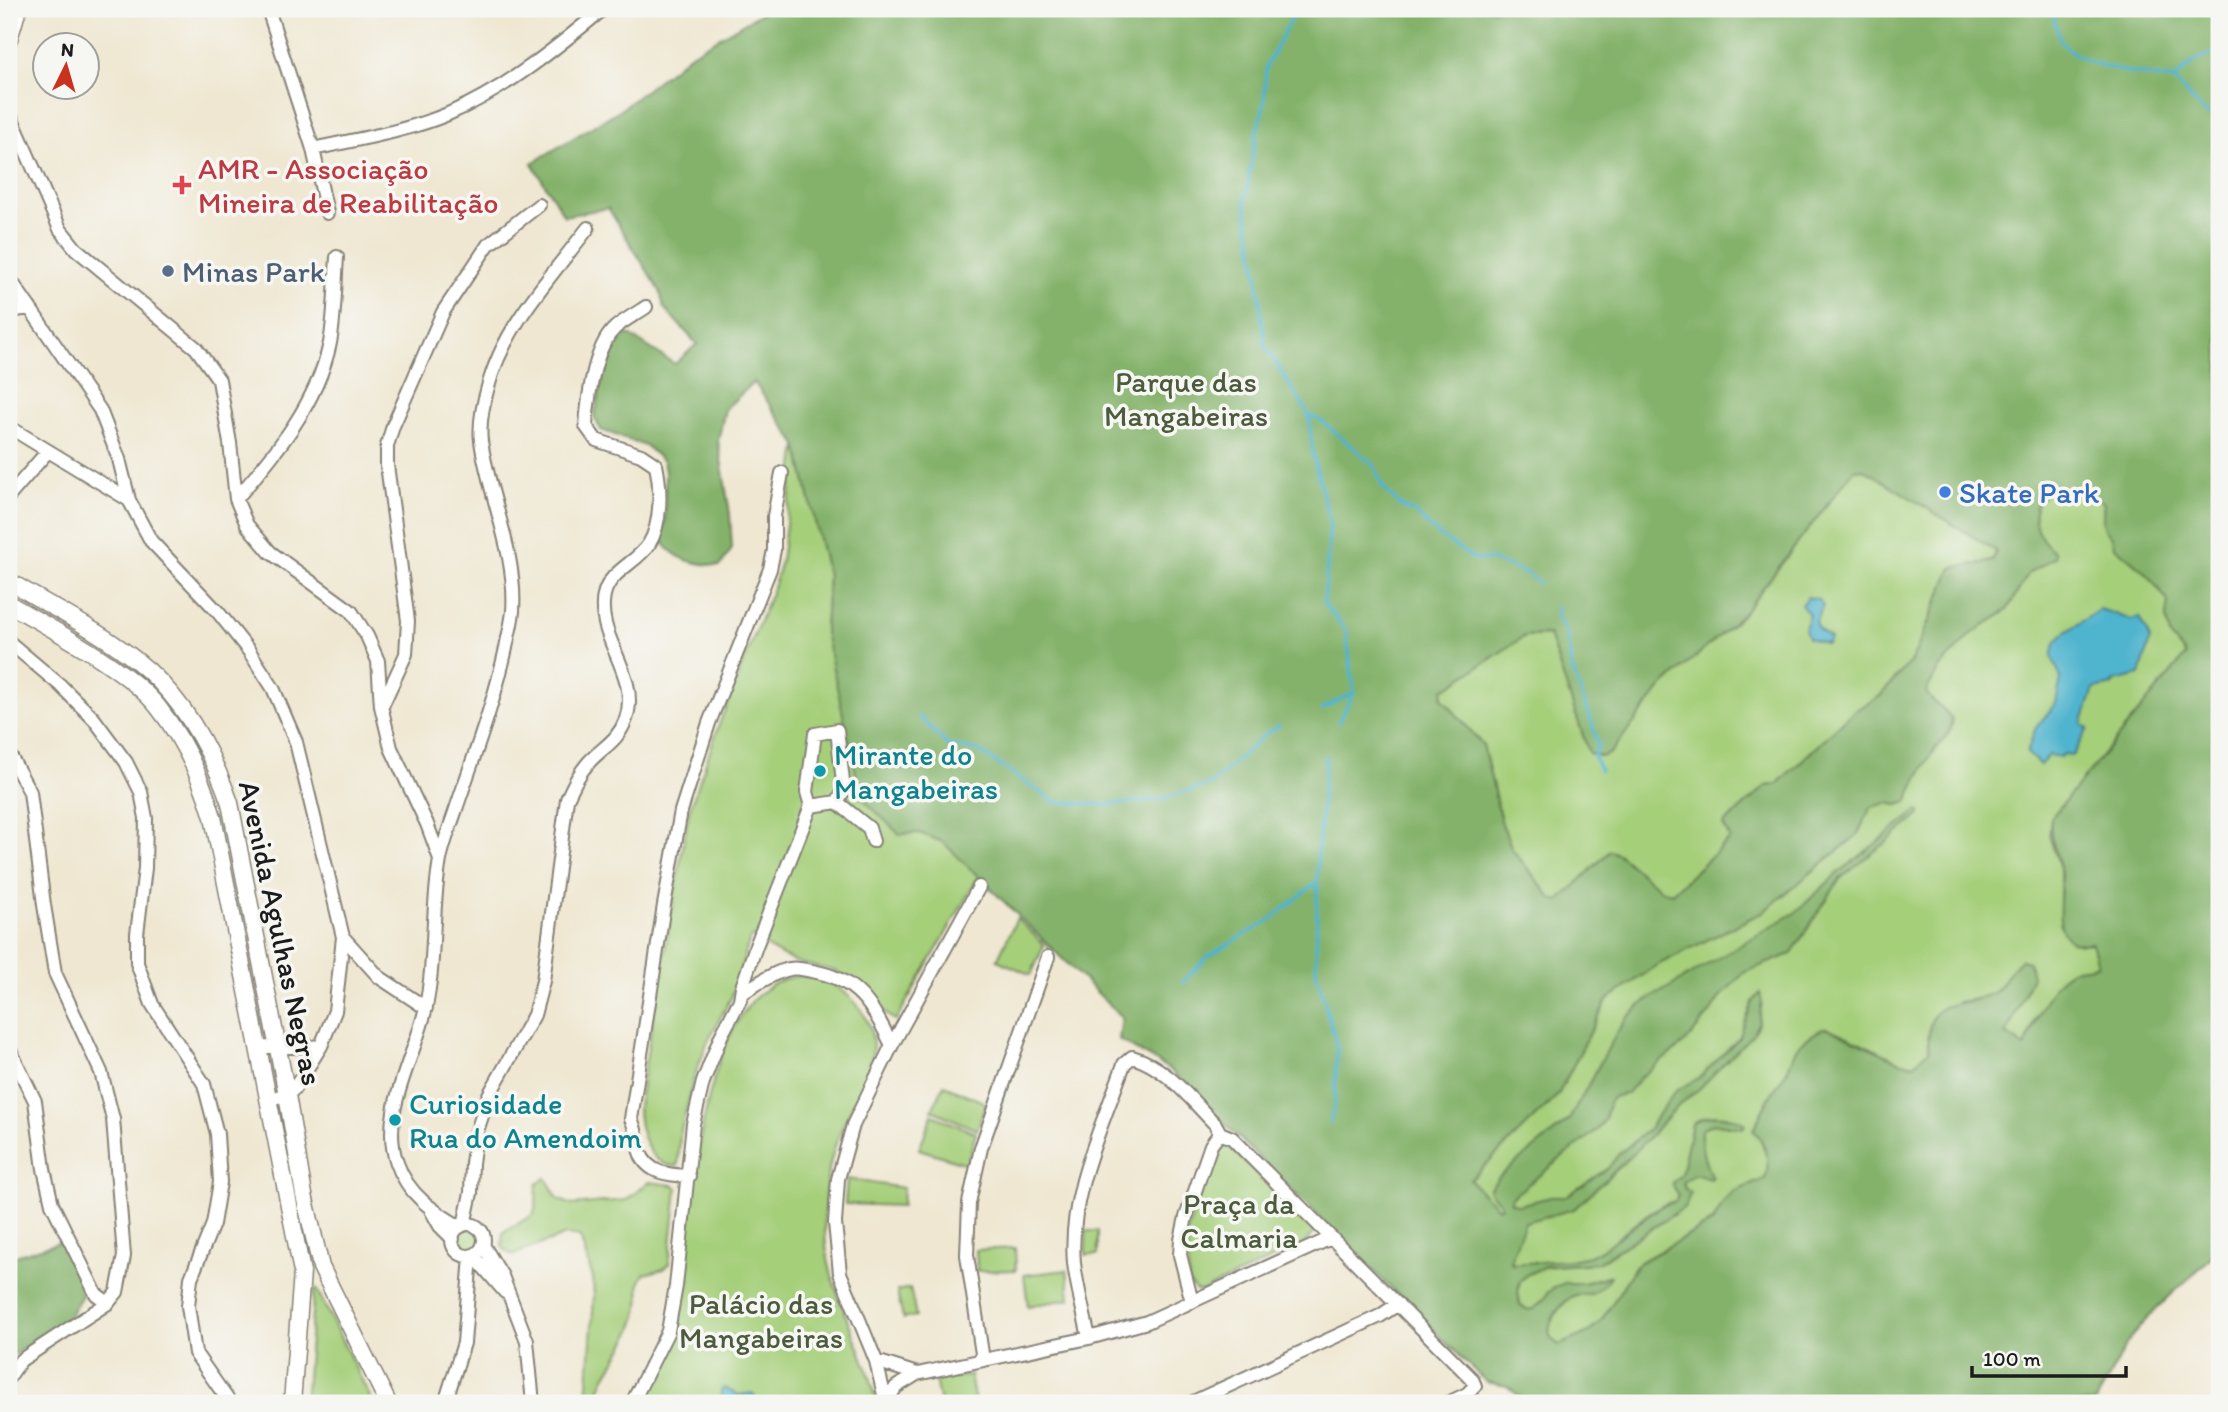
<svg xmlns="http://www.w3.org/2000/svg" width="2228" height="1412" font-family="Itim,sans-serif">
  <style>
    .green { fill: #a6cf7a; stroke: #61764b; stroke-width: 2 }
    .forest { fill: #84b26a; stroke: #506743; stroke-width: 2; fill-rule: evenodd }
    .water { fill: #4fb4ce; stroke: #366875; stroke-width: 2 }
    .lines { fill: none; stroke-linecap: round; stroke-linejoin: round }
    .stream { stroke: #4fb4ce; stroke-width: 3.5 }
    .minor-casing { stroke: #868276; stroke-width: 16 }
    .tertiary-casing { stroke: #868276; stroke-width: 19 }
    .minor { stroke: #fff; stroke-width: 12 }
    .tertiary { stroke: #fff; stroke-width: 16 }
    .health-dot { fill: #e0444e; stroke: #f6f6f2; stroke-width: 2.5 }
    .service-dot { fill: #5c6f8a; stroke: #f6f6f2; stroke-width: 2.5 }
    .shop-dot { fill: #3f7fe0; stroke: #f6f6f2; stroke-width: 2.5 }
    .culture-dot { fill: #0f9aa8; stroke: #f6f6f2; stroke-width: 2.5 }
    .labels { text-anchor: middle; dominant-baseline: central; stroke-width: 7; stroke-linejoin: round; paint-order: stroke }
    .health-label { font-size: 30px; fill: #be3a42; stroke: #f6f6f2; text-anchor: start }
    .service-label { font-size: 30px; fill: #4e5e75; stroke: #f6f6f2; text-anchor: start }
    .park-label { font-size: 30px; fill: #4c5b3d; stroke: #f6f6f2 }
    .shop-label { font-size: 30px; fill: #366cbe; stroke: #f6f6f2; text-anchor: start }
    .culture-label { font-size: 30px; fill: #0d838f; stroke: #f6f6f2; text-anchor: start }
    .street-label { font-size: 30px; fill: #1c1c1c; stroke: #f6f6f2 }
  </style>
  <rect width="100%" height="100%" fill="#f6f6f2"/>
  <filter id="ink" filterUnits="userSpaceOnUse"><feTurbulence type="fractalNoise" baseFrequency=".0143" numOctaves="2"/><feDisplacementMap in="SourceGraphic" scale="14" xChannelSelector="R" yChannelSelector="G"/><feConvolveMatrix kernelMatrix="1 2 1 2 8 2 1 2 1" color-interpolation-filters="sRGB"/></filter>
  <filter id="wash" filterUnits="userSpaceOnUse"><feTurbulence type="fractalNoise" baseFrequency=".00686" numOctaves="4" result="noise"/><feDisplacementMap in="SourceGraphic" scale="28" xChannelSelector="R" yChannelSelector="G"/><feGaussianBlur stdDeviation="1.57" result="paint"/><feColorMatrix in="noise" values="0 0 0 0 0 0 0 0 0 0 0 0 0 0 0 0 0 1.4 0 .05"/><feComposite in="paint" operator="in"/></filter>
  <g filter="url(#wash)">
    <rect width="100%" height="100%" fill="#efe7d1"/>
    <path class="green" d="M797 445 828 576 825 632 920 833 943 842 979 876 896 1020C885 1018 862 986 848 977 832 967 813 968 796 962 781 956 765 947 754 936L750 938 732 996 708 1041 694 1077 680 1135 678 1166C648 1168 638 1129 638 1106L689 811 720 722 773 588 781 561Z
      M1854 469H1864L1996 551 1993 561 1952 569 1912 660 1879 697 1854 711 1776 785 1766 786 1723 825 1730 838 1728 841 1672 893 1661 890 1618 854 1610 851 1559 902 1552 899 1512 849 1501 821 1483 745 1442 698 1443 690 1525 636 1549 635 1589 753 1602 757 1610 753 1663 686 1742 615Z
      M2059 487 2083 490 2104 503C2103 516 2100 528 2112 537L2114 546 2146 573 2168 601 2166 618 2186 655 2051 818 2049 836 2060 868V925L2071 942 2083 944 2092 943 2098 964 2063 976 2033 1023 2025 1048 2006 1034 2027 989 2021 960 1995 992 1977 999 1957 1002 1928 1034 1930 1051 1913 1064 1901 1062 1828 1028H1822L1801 1043 1795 1051 1789 1069 1769 1098 1753 1130 1759 1135 1770 1166 1765 1179 1733 1192 1724 1201 1713 1221 1637 1264 1601 1322 1589 1332 1560 1345C1536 1335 1557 1310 1569 1298 1575 1293 1585 1294 1592 1294L1607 1276 1584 1283 1564 1284 1552 1289 1534 1310 1526 1309 1520 1305 1518 1292 1520 1281 1526 1275 1544 1267 1598 1263 1682 1209 1689 1197 1683 1182 1695 1174 1710 1179 1712 1178C1704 1162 1699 1148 1701 1130L1709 1125 1718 1124 1743 1128 1745 1124C1730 1114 1706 1111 1692 1124L1676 1201C1649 1205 1623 1238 1598 1252 1575 1265 1543 1261 1517 1265L1510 1262 1512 1253 1470 1180 1558 1095 1607 1000 1659 964 1763 912 1857 835 1871 807 1887 803 1898 805 1907 802C1915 785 1922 767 1933 752 1938 743 1956 730 1952 720 1946 707 1930 703 1925 691L1940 667 1970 635 2007 610 2028 574 2055 557V552C2030 533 2024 498 2059 487Z
      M1017 918 1044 945 1031 975 997 960Z
      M800 976C821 977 837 984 852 999 900 1049 852 1094 835 1146 826 1174 823 1205 825 1235 828 1295 865 1346 877 1403H642C655 1378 670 1354 676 1325 693 1245 690 985 800 976Z
      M944 1085 986 1103 977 1130 932 1110Z
      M932 1115 976 1133 967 1164 919 1149Z
      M1229 1147 1312 1227 1314 1232 1304 1244 1201 1292 1196 1291 1189 1283 1186 1234 1215 1153 1219 1148Z
      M546 1178 558 1199 572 1205 626 1200 649 1182 673 1185 677 1188 669 1264 664 1269 644 1274C636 1284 641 1294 639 1306 635 1333 617 1356 604 1379 599 1388 599 1396 592 1403L587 1400 594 1296 593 1278 580 1237 566 1235 512 1255 502 1247 503 1232 533 1215 536 1206 537 1184Z
      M847 1179 903 1188 902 1206 845 1204Z
      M456 1241a12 12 0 1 1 24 0a12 12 0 1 1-24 0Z
      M1086 1231H1098V1255H1086Z
      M1015 1248 1016 1270 977 1271 976 1250Z
      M1067 1270 1070 1299 1028 1306 1024 1275Z
      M316 1288 373 1403H305L314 1289Z
      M910 1288 916 1316 903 1319 897 1291Z
      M970 1375 975 1403H940L935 1380Z"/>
    <path class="forest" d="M768 9H2219V1249C2190 1280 2154 1306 2128 1342 2115 1361 2108 1385 2094 1403H1528L1507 1386 1486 1382 1169 1069 1119 1040 1122 1017 943 842 920 833 899 834 861 797 825 632 828 576 797 445 754 382 725 409 718 441 730 514 732 549 720 566C696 564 674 561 661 539L665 523V471L663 461 646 446 601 430 594 417 607 356 628 334 675 364 697 344 664 308 660 291 608 208 564 216 532 163 623 108 691 54ZM1864 469 1996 551 1993 561 1952 568 1912 660 1879 697 1854 711 1776 785 1766 786 1723 825 1730 838 1728 841 1672 893 1661 890 1618 854 1610 851 1559 901 1552 899 1512 849 1501 821 1483 745 1442 698 1443 690 1525 636 1549 635 1589 753 1602 757 1610 753 1663 686 1742 615 1854 470ZM2059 487 2083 490 2104 503C2103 516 2100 528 2112 537L2114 546 2146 573 2168 601 2166 618 2170 636 2186 655 2051 818C2049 841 2055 846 2060 867 2066 895 2043 950 2092 943L2098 964C2089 968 2079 966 2071 971 2048 983 2035 1025 2025 1047L2006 1034 2032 977 2029 962 2021 960C2009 968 2004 986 1992 993 1957 1012 1924 991 1929 1051L1913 1064 1901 1062 1828 1028H1823L1801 1043 1795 1051 1788 1069 1769 1098 1753 1130C1766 1142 1771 1162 1765 1179L1733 1192 1724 1201 1713 1222 1637 1264 1601 1321 1589 1332 1560 1345C1536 1335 1558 1305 1572 1296 1577 1293 1583 1295 1589 1294 1597 1293 1606 1283 1610 1276L1584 1283H1564L1548 1292 1544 1299 1533 1310 1526 1309 1520 1305 1518 1292 1520 1281 1526 1275 1545 1266 1597 1263 1682 1209 1686 1206 1690 1193 1685 1189 1683 1182 1695 1174 1710 1179 1712 1178C1704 1162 1700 1148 1701 1130L1709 1125 1717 1124 1743 1128 1745 1124C1730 1115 1706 1111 1692 1124L1681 1175 1672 1183 1678 1195 1676 1201 1660 1207 1600 1251 1589 1256 1570 1260 1512 1264 1510 1262 1525 1222 1574 1209 1639 1148 1677 1107 1700 1088 1752 1035 1758 1024 1762 1002 1760 993 1753 1002 1739 1038 1699 1078 1676 1091 1658 1114 1651 1127 1619 1154 1608 1168 1565 1197H1551L1518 1205 1511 1202V1198L1598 1129 1605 1119 1610 1101 1614 1097 1627 1093 1641 1077 1687 1041 1709 1014 1721 996 1745 972 1791 954 1840 879 1920 815V812L1917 811 1837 874 1796 912 1644 1002 1627 1018 1616 1034 1569 1120 1501 1175 1489 1189C1491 1197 1499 1199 1501 1206L1498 1208 1470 1180 1558 1095 1607 1000 1659 964 1763 912 1857 835 1871 807 1887 803 1898 805 1907 802C1915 785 1922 767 1933 752 1939 743 1956 730 1951 719 1946 707 1930 703 1926 691L1940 667 1970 635 2007 610 2028 574 2055 557V552C2030 533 2024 498 2059 487Z
      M60 1242 84 1292 68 1318 9 1358V1258Z"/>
    <path class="water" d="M1808 597 1819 600 1823 606 1815 622 1818 629 1830 639 1827 644 1808 638 1805 629 1809 614 1801 605Z
      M2100 609 2132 620 2139 617 2150 639 2140 675 2112 682 2113 685 2094 689 2082 724 2088 729 2073 755 2063 754 2061 757 2049 755 2040 765 2027 753 2035 729 2056 703 2061 678 2052 657 2055 643 2062 635Z
      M724 1388 738 1395 752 1393 755 1397 754 1402 717 1403 721 1400V1391Z"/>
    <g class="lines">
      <path class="stream" d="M1296 9 1266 67 1264 105 1256 135 1245 202 1256 266 1265 346 1309 415 1323 422 1374 465 1382 486 1399 505 1415 513 1440 536 1474 559 1493 560 1528 574 1539 583
        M2052 9C2055 18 2056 32 2061 41 2079 68 2145 75 2174 80L2194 62 2219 50
        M2174 80 2204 112 2219 119
        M1309 415 1313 455 1330 524 1324 604 1346 630 1354 692 1322 709
        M1557 608V617L1567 634 1571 666 1591 720 1598 746 1594 756 1600 770
        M919 716 947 745 979 751 1055 802 1106 805 1161 799 1212 784 1265 734 1279 726
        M1338 722 1354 693
        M1326 756 1318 848 1316 972 1337 1046 1335 1102 1330 1123
        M1182 983 1207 957 1270 920 1317 882"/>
    </g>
  </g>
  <g filter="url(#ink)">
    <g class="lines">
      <defs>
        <path id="minor" d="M268 9 313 149 327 213
          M9 112 60 229 76 249 196 348 219 380 230 443 236 499 247 525 270 552 351 611 367 636 378 661 381 706 391 748 427 824 440 859
          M313 149C357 139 405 132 448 114 506 89 555 49 603 9
          M9 278 100 410 119 459 129 500 151 541 218 612 249 651 273 688 296 742 343 937 379 977 426 1008
          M9 311 30 308
          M9 427 129 500
          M9 496 48 451
          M236 499C276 453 317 404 330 343 335 316 335 285 337 257
          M9 642 60 685 94 719 126 762 141 792 146 818 145 868 137 934V963L152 1004 204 1084 217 1134 220 1182 213 1224 191 1278 188 1306 195 1353 230 1403
          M382 706 406 654 408 621 387 465V446L393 426 443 312 488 245 539 205
          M837 730 844 790 837 802 811 806 807 792 815 734Z
          M9 754 30 792 44 905 55 973 101 1072 113 1119 124 1256 117 1292 108 1303 21 1360 9 1377
          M837 802 869 828 873 841
          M741 994C756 985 773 972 790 969 797 967 805 970 812 971 859 979 872 1006 892 1045
          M9 1048 35 1101 44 1169 52 1204 96 1294 108 1303
          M257 1048C279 1045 299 1049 321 1046
          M267 1099 287 1095 294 1089 321 1046 335 1011 343 937
          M689 1176C670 1175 647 1174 640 1152 636 1140 637 1130 631 1119L664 905 681 811 709 723 770 569 774 550V516L782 473
          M431 1210 440 1226 453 1239
          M452 1240a16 16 0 1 1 32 0a16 16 0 1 1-32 0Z
          M464 1225 471 1193 472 1163 476 1134 489 1095 534 1015 543 981 567 799C573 786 579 773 589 762 604 746 618 741 626 719 641 675 595 638 604 595 609 571 637 563 649 544 662 523 661 488 656 465L641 455 596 440 586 426C588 399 594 347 615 328 624 320 636 314 646 307
          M460 1227C433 1211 408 1195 397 1163 379 1114 414 1059 425 1011 436 962 431 910 440 860 443 843 451 825 456 809 474 756 494 703 506 648 508 636 512 623 513 611 517 554 489 496 481 441 479 424 483 404 488 387 504 326 550 278 588 228
          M483 1245 502 1276 527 1341 533 1403
          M473 1255 505 1292
          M1192 1302 1180 1255 1181 1240 1186 1217 1211 1145 1220 1133
          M1089 1338C1084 1313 1077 1288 1074 1263 1068 1195 1102 1127 1124 1064L1132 1057C1167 1067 1190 1099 1215 1124L1220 1133 1232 1138 1472 1379 1475 1386 1467 1394 1448 1403
          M983 1360 967 1255 969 1203 981 1148 1048 957
          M876 1361 917 1374 896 1387 886 1402
          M917 1374 1089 1338 1147 1322 1331 1238
          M445 1403 464 1343 471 1256
          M632 1403 668 1331 676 1286 693 1124 703 1082 721 1036 740 1000 742 987 756 946 811 806
          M886 1403 876 1361 840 1273 835 1223 838 1179 853 1125 892 1045 979 887
          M1191 1403 1380 1316 1398 1304"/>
        <path id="tertiary" d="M9 39 18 9
          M9 581C51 607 98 630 137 661 183 697 211 749 230 803L287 1095 304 1195 321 1267 388 1403
          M9 604C53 630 127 668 158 707 184 740 201 777 213 817L302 1272 292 1403"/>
      </defs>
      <use href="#minor" class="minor-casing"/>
      <use href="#tertiary" class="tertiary-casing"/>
      <use href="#minor" class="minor"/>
      <use href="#tertiary" class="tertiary"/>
    </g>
  </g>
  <path class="health-dot" d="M178.5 174.5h7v7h7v7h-7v7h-7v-7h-7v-7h7z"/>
  <circle class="service-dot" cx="168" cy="271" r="7"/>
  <circle class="shop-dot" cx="1945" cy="492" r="7"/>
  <g class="culture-dot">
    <circle cx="820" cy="771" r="7"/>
    <circle cx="395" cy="1120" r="7"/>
  </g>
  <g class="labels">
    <g class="health-label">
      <text x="198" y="168">AMR - Associação<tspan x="198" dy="34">Mineira de Reabilitação</tspan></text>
    </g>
    <g class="service-label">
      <text x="182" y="271">Minas Park</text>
    </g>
    <g class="park-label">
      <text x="1186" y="381">Parque das<tspan x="1186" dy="34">Mangabeiras</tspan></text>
      <text x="1239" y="1203">Praça da<tspan x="1239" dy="34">Calmaria</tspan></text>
      <text x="761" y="1303">Palácio das<tspan x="761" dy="34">Mangabeiras</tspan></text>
    </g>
    <g class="shop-label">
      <text x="1959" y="492">Skate Park</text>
    </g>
    <g class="culture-label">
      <text x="834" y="754">Mirante do<tspan x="834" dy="34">Mangabeiras</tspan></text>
      <text x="409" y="1103">Curiosidade<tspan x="409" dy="34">Rua do Amendoim</tspan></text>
    </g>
    <g class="street-label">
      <text transform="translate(281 933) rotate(78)">Avenida Agulhas Negras</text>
    </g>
  </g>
  <rect width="2228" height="1412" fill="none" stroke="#f6f6f2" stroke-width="35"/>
  <g transform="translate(66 66) rotate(5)"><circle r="33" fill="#f6f6f2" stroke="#9f9f9c" stroke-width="2"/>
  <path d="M0-5L12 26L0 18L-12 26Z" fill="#c8321e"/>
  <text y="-10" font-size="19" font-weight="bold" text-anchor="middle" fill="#1c1c1c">N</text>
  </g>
  <path d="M1972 1366v10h154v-10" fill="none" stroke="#1c1c1c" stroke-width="3.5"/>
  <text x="1983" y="1366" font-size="21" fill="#1c1c1c" stroke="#f6f6f2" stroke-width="5" paint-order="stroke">100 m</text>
</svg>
